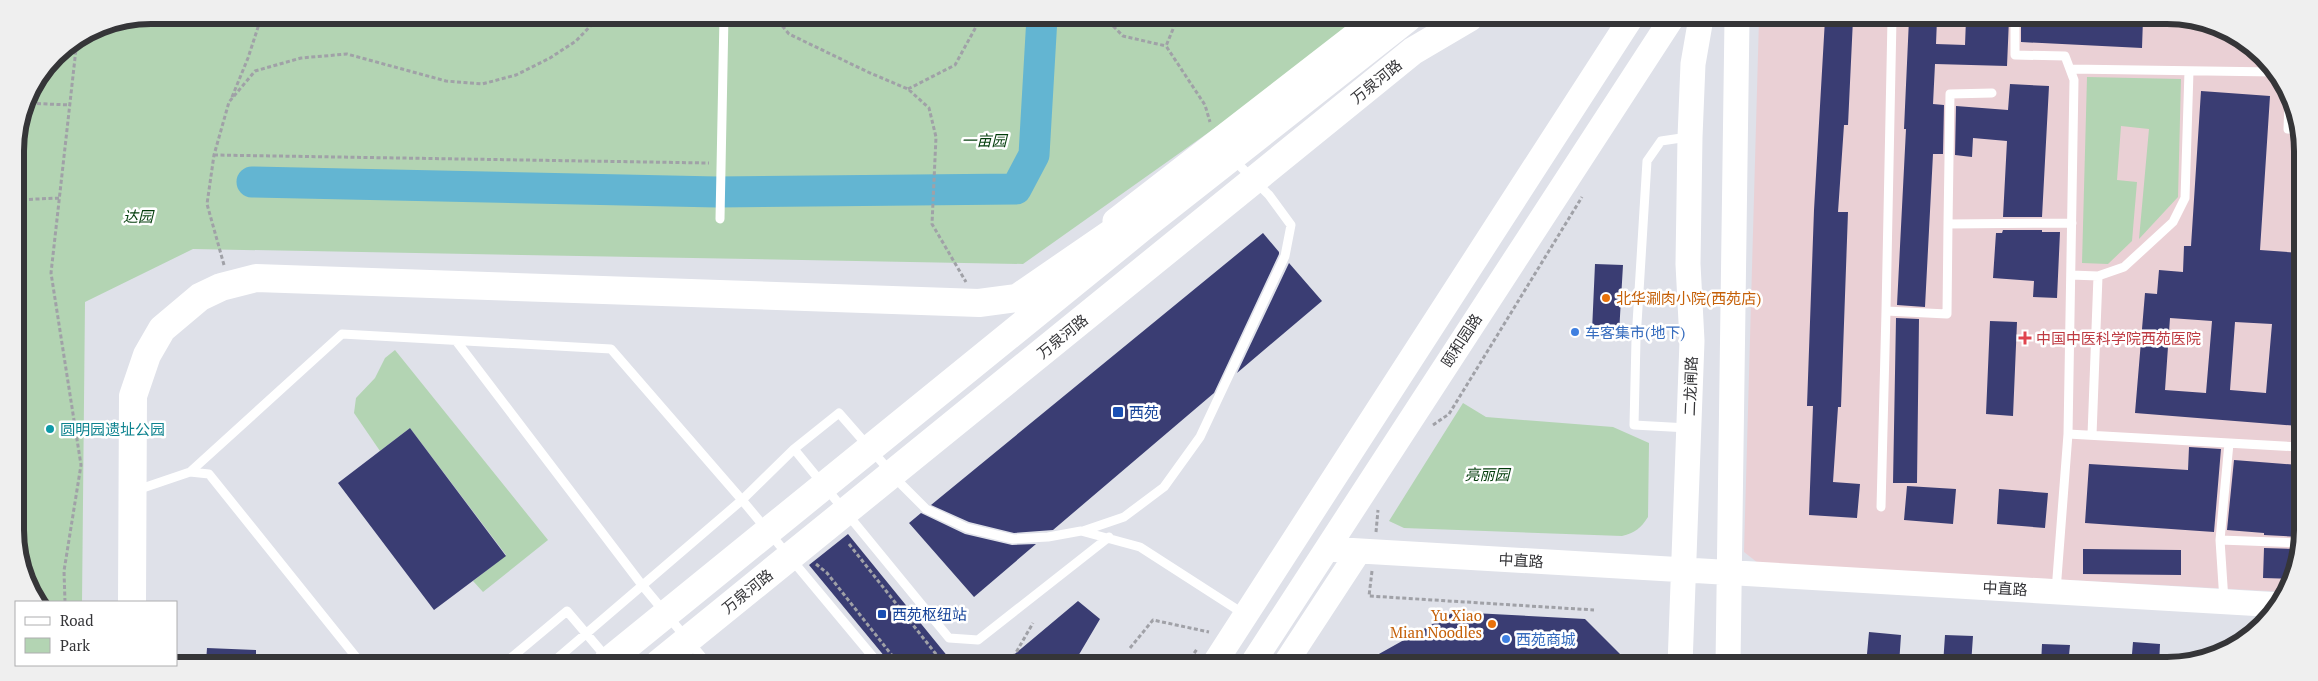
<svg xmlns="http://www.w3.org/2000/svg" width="2318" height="681" font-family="'PT Serif','Noto Sans SC',serif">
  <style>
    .medical { fill: #ead0d5 }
    .green { fill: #b3d4b3 }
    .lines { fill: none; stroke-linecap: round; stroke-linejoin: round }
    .river { stroke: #63b5d2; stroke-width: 31 }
    .building { fill: #3a3d73; fill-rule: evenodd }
    .path { stroke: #a0a1a7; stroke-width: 3; stroke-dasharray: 4 2.5; stroke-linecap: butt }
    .lane { stroke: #fff; stroke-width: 9 }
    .secondary { stroke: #fff; stroke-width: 25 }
    .highway { stroke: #fff; stroke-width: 28 }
    .food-dot { fill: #e8710a; stroke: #fff; stroke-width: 2 }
    .shop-dot { fill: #3f7fe0; stroke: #fff; stroke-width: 2 }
    .health-dot { fill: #e0444e; stroke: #fff; stroke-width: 2 }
    .transit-dot { fill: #1a4fb4; stroke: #fff; stroke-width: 2 }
    .culture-dot { fill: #0f9aa8; stroke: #fff; stroke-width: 2 }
    .labels { text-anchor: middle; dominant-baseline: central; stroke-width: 5; stroke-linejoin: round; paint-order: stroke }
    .street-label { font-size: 15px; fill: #353538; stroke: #fff }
    .park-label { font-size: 15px; font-style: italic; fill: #003b09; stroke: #fff }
    .food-label { font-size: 15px; fill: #c56008; stroke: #fff; text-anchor: start }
    .shop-label { font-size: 15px; fill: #366cbe; stroke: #fff; text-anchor: start }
    .health-label { font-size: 15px; fill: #be3a42; stroke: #fff; text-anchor: start }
    .transit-label { font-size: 15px; fill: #164399; stroke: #fff; text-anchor: start }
    .culture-label { font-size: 15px; fill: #0d838f; stroke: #fff; text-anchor: start }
    .rim { fill: none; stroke: #353538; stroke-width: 6 }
  </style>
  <rect width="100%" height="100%" fill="#dfe1e9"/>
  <path class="medical" d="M1759 19 2202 20 2269 61 2300 124 2298 565 2287 592 1758 563 1744 552Z"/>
  <path class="green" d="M150 15 1370 18 1023 264 193 249 85 302 82 602H40L18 557 15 142 25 98 55 54 99 25Z
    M2087 77 2181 79 2178 197 2139 239 2149 129 2121 126 2117 180 2137 182 2132 241 2108 264 2082 263Z
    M395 350 548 540 483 592 473 581 506 555 410 428 380 451 354 413 356 398 375 378 385 358Z
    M1463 403 1486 417 1613 427 1649 443 1648 517C1641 528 1635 533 1622 536L1404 528 1389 521Z"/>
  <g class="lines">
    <path class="river" d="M252 182 717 192 1016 189 1034 155 1042 17"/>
  </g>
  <path class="building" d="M1825 19H1853L1848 125H1844L1838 212H1848L1841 407H1838L1833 482 1860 484 1857 518 1809 515 1813 406H1807L1814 210Z
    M1909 19H1937L1936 44 1965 45 1966 19H2009L2007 66 1935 64 1933 104 1944 105 1943 154H1933L1925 307 1897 305 1906 129H1904Z
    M2021 19H2143L2142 48 2021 42Z
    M2010 84 2049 86 2042 217H2003L2007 141 1973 138 1972 157 1955 155 1956 106 2008 110Z
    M2201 91 2270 96 2260 250 2300 253V326H2298L2292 392 2299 393V426L2135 413 2145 293 2157 294 2159 270 2183 272 2184 246H2191ZM2170 318 2212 321 2206 393 2165 390ZM2235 322 2272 324 2266 393 2230 390Z
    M2003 230H2042V232H2060L2057 298 2033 297 2034 281 1993 278 1996 233H2002Z
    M1263 233 1279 252V254L1214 393 1053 530 1014 533 969 522 931 505Z
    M1289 263 1322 301 1237 373Z
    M1595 264 1623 265 1619 333 1592 331Z
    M1896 318 1919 319 1917 483H1893Z
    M1990 321 2017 322 2013 416 1986 414Z
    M410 428 506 556 434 610 338 483Z
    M2189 447 2221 449 2214 532 2085 523 2089 464 2188 470Z
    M2234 460 2299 465V537L2264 535V533L2227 530Z
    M1907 486 1956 489 1953 524 1904 520Z
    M1999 489 2048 493 2045 528 1997 524Z
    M921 513 965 534 1012 545 1036 544 974 597 909 523Z
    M848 534 953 663H890L809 565Z
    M2264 548 2299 549 2298 565 2292 579 2263 578Z
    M2083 549 2181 550V575L2083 574Z
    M1078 601 1100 619 1074 663H1004Z
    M1454 612 1585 619 1631 665 1361 664Z
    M1869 632 1901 635 1899 665H1866Z
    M1945 635 1973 636 1971 665H1943Z
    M2133 642 2160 644 2159 666H2131Z
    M2042 644 2070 645 2068 666 2041 665Z
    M207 648 256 650V662H206Z"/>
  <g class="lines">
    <path class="path" d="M774 16 789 34 870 73 908 89 929 108 936 137 932 224 966 282
      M1104 17 1123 36 1166 46
      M1178 17 1166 46 1205 105 1210 122
      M908 89 955 65 977 25 986 17
      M232 97 248 58 262 15
      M24 103 70 105
      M214 155 709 163
      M16 200 59 198
      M224 265 207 204 214 155 229 102 255 71 301 58 347 54 446 81 482 84 516 75 550 58 576 41 600 16
      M1433 425 1449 414 1582 197
      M1376 532 1378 510
      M849 544 943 663
      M816 564 827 573 898 663
      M1372 571 1369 596 1594 610
      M65 602 64 571 81 465 51 273 77 40
      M1130 648 1153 620 1209 632
      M1010 663 1033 623
      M1187 664 1197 649"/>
    <path class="lane" d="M2015 19V55L2065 56 2074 80 2068 434 2299 447
      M2070 69 2275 72
      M2289 101 2288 129 2300 130
      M720 219 724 16
      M1948 224 1950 94 1992 93
      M2071 275 2098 276 2092 435
      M2098 276 2124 267 2173 222 2185 198 2189 71
      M1886 311 1892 19
      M457 342 642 585 707 663
      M1688 428 1634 425 1636 340 1647 161 1661 141 1688 137
      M794 449 949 638 978 640 1109 537
      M190 472 342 334 611 349 742 500 878 663
      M137 490 190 472 209 474 360 662
      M1881 507 1886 311 1947 314 1948 224 2072 223
      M1083 531 1124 517 1164 487 1200 437 1285 256 1291 225 1269 195 1233 159
      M2220 540 2299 543
      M2056 591 2068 434
      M2224 601 2220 540 2229 443
      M506 662 567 611 607 658
      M553 662 742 500 794 449 839 413 902 485 926 509 967 528 1013 539 1048 537 1081 531 1140 547 1244 614
      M1131 664 1134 659 1159 664"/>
    <path class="secondary" d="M1115 221 1377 18
      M1327 549 2281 605
      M1214 664 1631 18
      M1252 664 1672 18
      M1285 664 1359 551
      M1680 665 1692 341 1688 264 1690 137 1693 64 1701 18
      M1728 665 1737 19"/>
    <path class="highway" d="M132 602 133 396 147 355 162 329 200 297 221 287 256 278 979 303 1017 298 1113 232 1144 226
      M607 662 1144 226 1408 18
      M659 663 1413 51 1469 18"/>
  </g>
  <g class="food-dot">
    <circle cx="1606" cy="298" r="5"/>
    <circle cx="1492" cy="624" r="5"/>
  </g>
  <g class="shop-dot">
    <circle cx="1575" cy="332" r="5"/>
    <circle cx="1506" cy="639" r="5"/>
  </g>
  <path class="health-dot" d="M2022.5 330.5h5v5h5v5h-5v5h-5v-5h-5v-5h5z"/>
  <g class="transit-dot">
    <rect x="1112" y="406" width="12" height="12" rx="2.5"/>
    <rect x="877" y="609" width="10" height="10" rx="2.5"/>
  </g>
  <circle class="culture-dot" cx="50" cy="429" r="5"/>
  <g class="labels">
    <g class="street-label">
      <text transform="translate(1376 81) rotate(-39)">万泉河路</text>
      <text transform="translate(1062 336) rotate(-39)">万泉河路</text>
      <text transform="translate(1461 340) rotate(-57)">颐和园路</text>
      <text transform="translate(1690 386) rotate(-88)">二龙闸路</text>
      <text transform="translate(1521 560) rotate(3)">中直路</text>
      <text transform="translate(2005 588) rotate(3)">中直路</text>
      <text transform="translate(747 591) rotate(-39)">万泉河路</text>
    </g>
    <g class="park-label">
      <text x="984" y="140">一亩园</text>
      <text x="138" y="216">达园</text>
      <text x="1487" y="474">亮丽园</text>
    </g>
    <g class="food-label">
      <text x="1616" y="298">北华涮肉小院(西苑店)</text>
      <text x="1482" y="615" text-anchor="end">Yu Xiao<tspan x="1482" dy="17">Mian Noodles</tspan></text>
    </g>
    <g class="shop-label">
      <text x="1585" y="332">车客集市(地下)</text>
      <text x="1516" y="639">西苑商城</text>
    </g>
    <g class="health-label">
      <text x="2036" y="338">中国中医科学院西苑医院</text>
    </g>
    <g class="transit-label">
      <text x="1129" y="412">西苑</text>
      <text x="892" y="614">西苑枢纽站</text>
    </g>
    <g class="culture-label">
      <text x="60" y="429">圆明园遗址公园</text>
    </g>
  </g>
  <path d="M0 0H2318V681H0ZM151 24H2167A127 127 0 0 1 2294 151V530A127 127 0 0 1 2167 657H151A127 127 0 0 1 24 530V151A127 127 0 0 1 151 24Z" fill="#efefef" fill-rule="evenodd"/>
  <path class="rim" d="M151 24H2167A127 127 0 0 1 2294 151V530A127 127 0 0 1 2167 657H151A127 127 0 0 1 24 530V151A127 127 0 0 1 151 24Z"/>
  <rect x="15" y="601" width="162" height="65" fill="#ffffff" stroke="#aeaeaf"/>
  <rect x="25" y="617" width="25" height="8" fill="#ffffff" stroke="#aeaeaf"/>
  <text x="60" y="626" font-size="15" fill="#353538">Road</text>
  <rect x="25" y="638" width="25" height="15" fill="#b3d4b3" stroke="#aeaeaf"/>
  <text x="60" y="651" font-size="15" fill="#353538">Park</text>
</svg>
